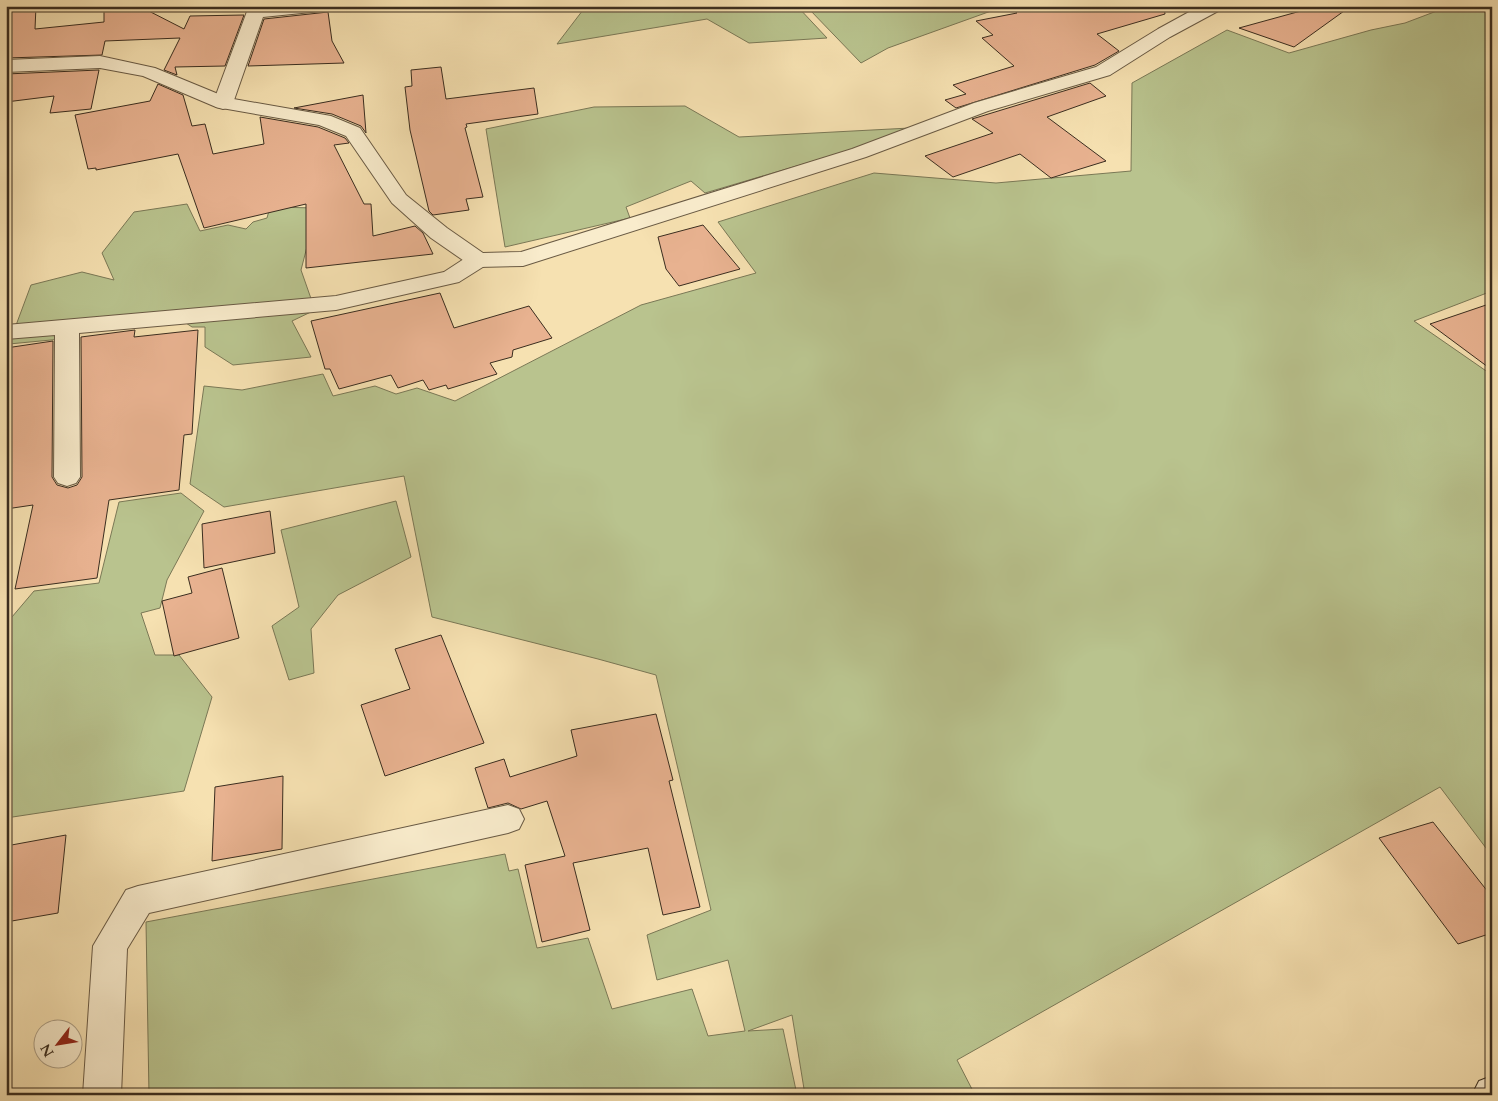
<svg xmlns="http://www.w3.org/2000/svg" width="1498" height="1101" font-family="Cardo,serif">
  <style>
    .green { fill: #b9c38e; stroke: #7a7856 }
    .building { fill: #e8b290; stroke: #3a2d1f }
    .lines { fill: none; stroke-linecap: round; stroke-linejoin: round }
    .minor-casing { stroke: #695a44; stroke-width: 2 }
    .tertiary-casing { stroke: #695a44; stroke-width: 2 }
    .secondary-casing { stroke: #3a2d1f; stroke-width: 2 }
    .minor { fill: #f9eccc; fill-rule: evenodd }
    .tertiary { fill: #f9eccc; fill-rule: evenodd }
    .secondary { fill: #f9eccc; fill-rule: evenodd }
  </style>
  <rect width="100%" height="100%" fill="#f6e1b1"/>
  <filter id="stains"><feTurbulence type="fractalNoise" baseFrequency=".004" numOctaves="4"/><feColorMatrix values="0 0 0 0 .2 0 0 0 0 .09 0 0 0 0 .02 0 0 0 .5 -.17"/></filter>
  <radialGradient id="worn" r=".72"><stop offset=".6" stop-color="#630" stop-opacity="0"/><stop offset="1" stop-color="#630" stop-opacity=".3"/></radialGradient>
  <path class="green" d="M586 6H797L827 38 749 43 707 19 557 44Z
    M860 6H1005L888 48 861 63 809 9Z
    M1450 6H1492V291L1414 321 1492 375V856L1440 787 957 1060 975 1095H805L792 1015 748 1031 783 1029 797 1095H149L146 922 505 854 509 871 518 869 537 948 588 938 612 1009 692 989 708 1036 745 1031 728 960 657 980 647 935 711 910 656 675 598 659 432 617 404 476 224 507 190 484 204 386 242 390 323 374 333 396 375 386 396 394 417 388 455 401 641 305 756 273 718 222 874 173 996 183 1131 171 1132 83 1227 30 1289 53 1371 30 1405 23Z
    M685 106 739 137 929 127 705 193 691 181 626 207 630 218 505 247 486 129 594 107Z
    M187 204 200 231 228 225 246 229 253 222 267 218 270 207 317 208 301 270 315 310 292 321 311 357 233 365 205 347V327H192L183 321 84 330 72 338 9 344 31 285 82 272 114 280 102 253 134 212Z
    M181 493 204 511 167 580 160 608 141 613 155 655H179L212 697 184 791 6 818V624L34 591 99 583 119 502Z
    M396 501 411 557 338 595 311 629 314 673 289 680 272 626 299 607 281 530Z"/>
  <path class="building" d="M6 6H36L35 29 104 22V6H139L184 29 190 16 244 15 225 66 175 67 177 75 164 70 180 38 105 41 102 55 6 58Z
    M1008 6H1164L1165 14 1097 34 1119 51 1095 65 956 108 945 100 966 94 953 85 1014 66 982 38 993 35 976 21 1017 13Z
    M1319 6H1351L1294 47 1239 28Z
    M328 12 332 41 344 63 248 66 264 19Z
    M441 67 446 99 534 88 538 114 466 124 467 127 465 128 483 197 466 199 469 210 433 215 429 211 410 130 405 87 412 86 411 70Z
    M99 70 91 109 50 113 54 96 6 102V74Z
    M1090 83 1106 96 1047 117 1106 161 1051 178 1020 154 953 177 925 156 993 133 972 119Z
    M158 84 183 95 192 126 205 124 213 154 264 144 260 117 318 127 345 138 349 143 334 145 364 204H371L373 236 415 226 423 233 433 254 306 268V204L204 228 178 154 96 170V168L88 169 75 115 150 101Z
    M363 95 366 133 361 126 332 114 294 108Z
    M703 225 740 269 679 286 666 269 658 237Z
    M440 293 454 328 529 306 552 338 513 350 512 357 490 363 497 374 448 389 446 385 429 390 423 380 398 388 391 375 339 389 330 369H325L311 321Z
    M1492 303V370L1430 324Z
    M135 330 134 337 198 330 192 434 184 435 179 490 109 500 97 578 15 589 33 505 6 509V348L53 341 52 477 57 485 68 488 77 485 82 477 81 337Z
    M270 511 275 553 204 568 202 524Z
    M222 568 239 638 174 656 162 601 192 593 188 577Z
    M441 635 484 743 385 776 361 705 410 689 395 649Z
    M656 714 673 780 669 781 700 907 663 915 648 848 573 863 590 930 542 942 525 865 565 856 547 801 521 809 508 803 488 808 475 768 504 759 510 777 577 756 571 730Z
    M283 776 282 849 212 861 215 787Z
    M1433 822 1492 897V933L1458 944 1379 838Z
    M66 835 58 913 6 922V846Z"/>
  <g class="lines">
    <defs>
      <path id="minor" d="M249 6H330L327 10 321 11 263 17 233 103 230 107 223 109 216 107 213 103Z
        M478 253 486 255 489 260 486 265 459 282 336 310 79 333 80 477 76 483 67 486 58 483 54 477 55 335 6 339V325L336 296 444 272 470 255Z
        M508 805 519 809 524 819 519 829 508 833 149 913 127 949 121 1095H83L93 946 126 890 138 886Z"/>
      <path id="tertiary" d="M1200 6H1223L1220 10 1170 37 1110 75 988 111 866 157 523 266 478 267 470 265 431 238 392 203 346 136 319 125 216 107 143 76 100 68 6 72V60L100 56 155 68 228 98 331 116 360 128 406 195 447 228 483 253 521 252 852 149 974 103 1096 67 1158 29Z"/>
      <path id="secondary" d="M1492 1076V1095H1472L1479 1081Z"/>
    </defs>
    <use href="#minor" class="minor-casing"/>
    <use href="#tertiary" class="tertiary-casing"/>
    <use href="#secondary" class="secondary-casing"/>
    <use href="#minor" class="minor"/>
    <use href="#tertiary" class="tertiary"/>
    <use href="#secondary" class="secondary"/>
  </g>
  <rect width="1498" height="1101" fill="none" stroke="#f6e1b1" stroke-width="25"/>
  <rect x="8" y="8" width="1483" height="1086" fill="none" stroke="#3a2d1f" stroke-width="2.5"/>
  <rect x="12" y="12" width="1473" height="1076" fill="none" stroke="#3a2d1f"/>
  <g transform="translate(58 1044) rotate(239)"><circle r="24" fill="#f9eccc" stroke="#ada087"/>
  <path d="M0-4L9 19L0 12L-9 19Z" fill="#8f2418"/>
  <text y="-8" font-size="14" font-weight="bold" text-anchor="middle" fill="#3a2d1f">N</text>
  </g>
  <rect width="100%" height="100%" filter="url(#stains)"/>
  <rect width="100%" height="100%" fill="url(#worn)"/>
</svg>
